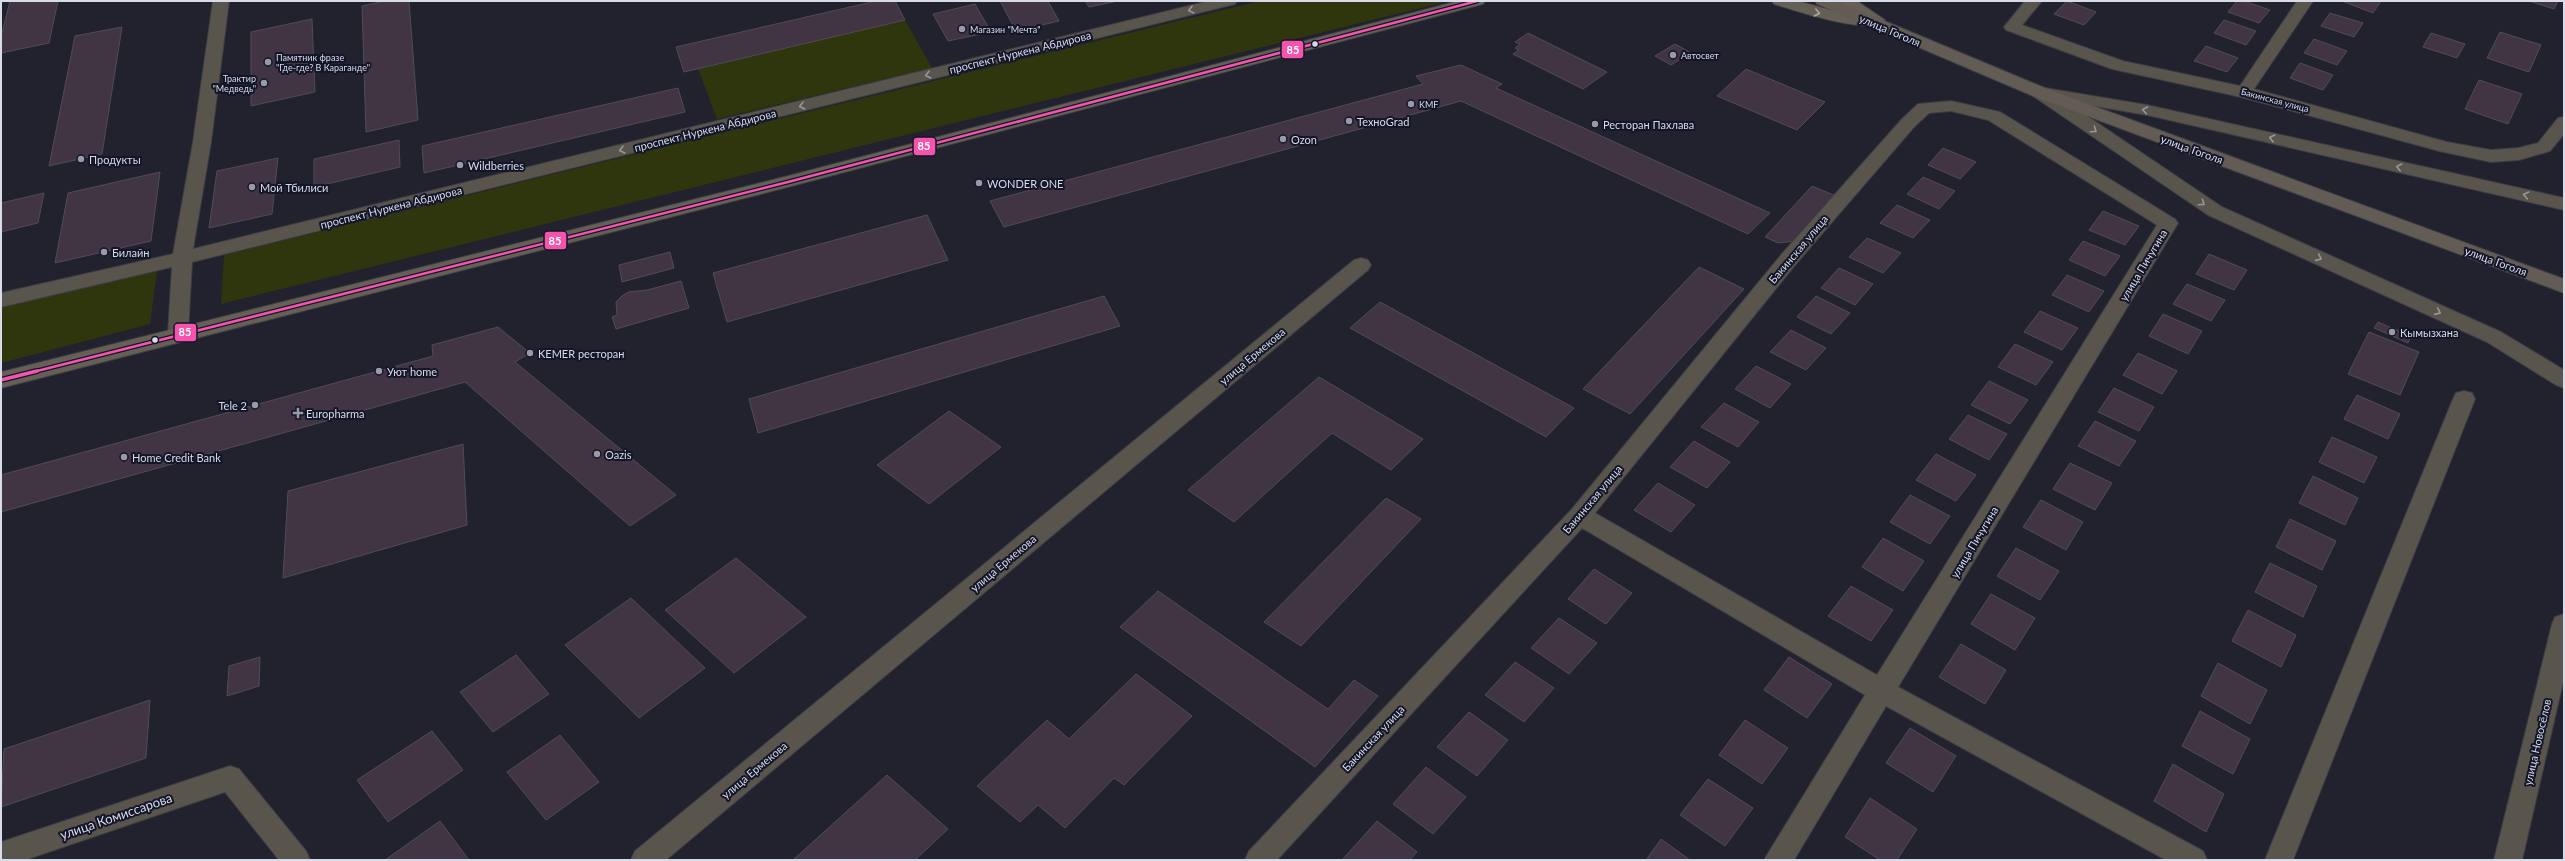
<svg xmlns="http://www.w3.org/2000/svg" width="2565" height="861" font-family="Lato,sans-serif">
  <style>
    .green { fill: #2f360e }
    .building { fill: #413544; stroke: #504c54 }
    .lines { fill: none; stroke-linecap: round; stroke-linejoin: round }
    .minor-casing { stroke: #3b3d46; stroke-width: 2 }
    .tertiary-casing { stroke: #3b3d46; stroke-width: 2 }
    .secondary-casing { stroke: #3b3d46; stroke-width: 2 }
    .trunk-casing { stroke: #3b3d46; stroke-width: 2 }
    .minor { fill: #59544c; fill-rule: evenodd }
    .tertiary { fill: #59544c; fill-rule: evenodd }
    .secondary { fill: #665f55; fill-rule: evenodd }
    .trunk { fill: #625c54; fill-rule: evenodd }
    .bus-1-far1-casing { stroke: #131528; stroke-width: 5 }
    .bus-1-casing { stroke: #131528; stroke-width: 6 }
    .bus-1-far1 { stroke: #f653ac; stroke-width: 2.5 }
    .bus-1 { stroke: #f653ac; stroke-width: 3.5 }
    .oneway { stroke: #98989a }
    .oneway2 { stroke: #aaa9ad }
    .poi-dot { fill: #989aa7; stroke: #131528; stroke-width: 1.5 }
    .bus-dot { fill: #d8dbe8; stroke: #131528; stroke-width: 1.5 }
    .labels { text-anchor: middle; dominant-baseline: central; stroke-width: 4; stroke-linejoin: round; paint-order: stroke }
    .far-poi-label { font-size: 9px; fill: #d8dbe8; stroke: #131528; text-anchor: start }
    .far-street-label { font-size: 9px; fill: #d8dbe8; stroke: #131528 }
    .street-label { font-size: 11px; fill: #d8dbe8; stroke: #131528 }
    .poi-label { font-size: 11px; fill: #d8dbe8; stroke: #131528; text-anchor: start }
    .near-street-label { font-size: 13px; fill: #d8dbe8; stroke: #131528 }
    .line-badge { stroke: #131528; stroke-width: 1.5 }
    .badge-label { font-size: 11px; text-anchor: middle; font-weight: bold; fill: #fff }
  </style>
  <rect width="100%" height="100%" fill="#21222d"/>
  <path class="green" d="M1260 1H1449L221 304 224 255Z
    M905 20 932 68 717 119 698 69Z
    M158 264 150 324 1 363V302Z"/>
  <path class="building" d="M10 1H58L49 43 1 53V37Z
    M385 1H409L418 120 366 132 362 6Z
    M876 1H895L905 20 684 72 676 47Z
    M1000 1H1048L1059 21 1016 31Z
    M1085 1H1118L1089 7Z
    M2067 1 2096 12 2084 25 2054 14Z
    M2237 1H2244L2270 10 2259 23 2228 12Z
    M2342 1H2381L2373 13Z
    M2529 1H2558L2554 9Z
    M975 4 991 32 948 41 933 14Z
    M2330 13 2363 23 2354 37 2321 26Z
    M312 19 315 92 251 106V32Z
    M2224 20 2256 31 2246 45 2214 33Z
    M122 27 102 154 49 166 75 36Z
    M2500 32 2541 45 2529 72 2487 58Z
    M1528 33 1607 72 1583 89 1513 54 1519 50 1515 48 1520 44 1515 42Z
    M2431 33 2465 44 2457 58 2423 47Z
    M2314 39 2347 51 2337 65 2304 53Z
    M1675 44 1691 53 1671 65 1655 56Z
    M2206 46 2238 58 2227 72 2194 61Z
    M2300 63 2333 75 2323 90 2290 78Z
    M1461 65 1502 84 1496 88 1770 213 1748 234 1461 101 1004 227 990 201 1423 84 1416 76Z
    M1746 69 1825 102 1797 130 1717 96Z
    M2479 80 2522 94 2508 124 2465 109Z
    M678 88 685 112 424 173 422 146Z
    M399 140 400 167 314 187V159Z
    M1943 148 1976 162 1960 179 1928 165Z
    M278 158 272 214 209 228 217 171Z
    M160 172 151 241 55 263 68 193Z
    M1923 177 1955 191 1939 209 1907 194Z
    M1812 186 1836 196 1795 241 1778 243 1765 237Z
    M44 193 38 223 1 232V203Z
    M1897 205 1930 220 1913 238 1880 223Z
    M2103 211 2139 226 2125 245 2089 230Z
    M927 215 948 260 727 322 713 273Z
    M1867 238 1901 253 1883 273 1849 257Z
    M2083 241 2120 256 2105 276 2069 260Z
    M670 252 674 268 622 282 619 265Z
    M2209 254 2247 270 2234 290 2196 274Z
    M1699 267 1744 289 1630 414 1583 389Z
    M1839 268 1873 284 1855 305 1821 288Z
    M2067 275 2104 291 2089 312 2052 295Z
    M681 281 689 308 616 329 612 317 617 315 616 302 622 296 628 292 647 290Z
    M2187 284 2225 300 2211 321 2173 304Z
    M1104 296 1120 326 758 433 749 399Z
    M1816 296 1850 313 1831 334 1797 317Z
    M1380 302 1574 408 1546 437 1350 328Z
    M2040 311 2078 328 2062 350 2024 332Z
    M2163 314 2202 331 2188 354 2149 336Z
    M2378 322 2411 336 2408 343 2374 328Z
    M498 327 530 353 515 362 676 495 630 526 465 382 1 512V475L433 356 432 345Z
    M1791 330 1826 348 1806 370 1770 352Z
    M2369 332 2419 352 2400 395 2348 374Z
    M2015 344 2053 362 2036 385 1998 367Z
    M2138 353 2177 371 2162 394 2123 375Z
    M1756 366 1791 384 1770 408 1735 389Z
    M1319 377 1423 439 1391 470 1332 433 1234 522 1188 490Z
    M1989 381 2028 400 2010 424 1971 405Z
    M2114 388 2154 407 2139 431 2098 412Z
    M2357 395 2400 414 2388 439 2344 419Z
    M1724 403 1759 422 1738 447 1701 427Z
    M949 411 1001 447 929 504 877 465Z
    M1968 415 2007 434 1989 460 1949 439Z
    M2095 421 2136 441 2119 466 2078 446Z
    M2332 437 2377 457 2364 483 2319 462Z
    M1694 441 1730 462 1707 488 1670 467Z
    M463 444 467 525 283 578 288 491Z
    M1936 454 1976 475 1956 501 1916 480Z
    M2070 463 2112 483 2095 510 2053 489Z
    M2313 476 2358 498 2345 525 2299 503Z
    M1658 483 1695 505 1671 532 1634 510Z
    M1910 495 1950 516 1930 544 1890 522Z
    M1386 498 1421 519 1301 646 1264 622Z
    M2041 500 2083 522 2066 550 2023 527Z
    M2290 519 2336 541 2322 570 2276 547Z
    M1883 538 1924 561 1903 591 1862 567Z
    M2016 548 2059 571 2040 600 1997 576Z
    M736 558 806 617 734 673 665 610Z
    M2270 563 2317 586 2303 617 2255 592Z
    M1594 569 1632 593 1606 624 1568 599Z
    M1851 586 1893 610 1871 641 1828 616Z
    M1158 591 1328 709 1354 680 1378 696 1315 767 1120 627Z
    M1991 594 2035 618 2015 650 1971 624Z
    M631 598 705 668 639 718 565 645Z
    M2248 610 2296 635 2281 667 2232 641Z
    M1559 618 1597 643 1569 674 1531 648Z
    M1961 644 2006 670 1985 704 1939 677Z
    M516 655 549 694 493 732 460 692Z
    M260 657 259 686 227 696 229 666Z
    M1789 657 1832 684 1807 718 1764 690Z
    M1515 662 1554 688 1524 722 1485 695Z
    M2218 663 2267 690 2250 724 2201 696Z
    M1136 674 1192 716 1124 785 1114 778 1065 828 1038 805 1020 822 977 786 1047 720 1069 739Z
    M150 700 146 758 1 807 4 749Z
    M2200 711 2250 739 2233 774 2182 746Z
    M1469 712 1508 740 1477 776 1437 747Z
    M1745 720 1788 748 1762 784 1719 755Z
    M1910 728 1956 756 1933 792 1886 763Z
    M432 731 463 770 388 822 357 780Z
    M560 735 599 782 546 820 507 772Z
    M2173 764 2224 794 2206 832 2154 801Z
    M1426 767 1466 797 1433 834 1393 804Z
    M887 775 948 829 915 860H793Z
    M1708 779 1753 808 1725 846 1680 815Z
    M1870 798 1917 829 1897 860H1880L1845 837Z
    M440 821 469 860H385Z
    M1377 821 1417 852 1410 860H1342Z
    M1661 839 1690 860H1646Z"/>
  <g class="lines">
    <defs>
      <path id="minor" d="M213 1H229L211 142 193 249 1209 1H1237L1235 4 192 262 188 333 185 338 178 340 171 338 168 333 172 267 1 307V293L173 254 193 142Z
        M2025 1H2042L2022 25 2123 61 2240 86 2297 1H2313L2254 89 2447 142 2491 150 2518 148 2538 143 2558 118 2564 117V134L2550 151 2519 160 2491 162 2439 151 2241 97 2112 69 2006 30 2004 27Z
        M1951 101 2000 112 2175 219 2178 223 1898 687 2203 851 2207 860H2166L1886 706 1794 860H1764L1865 695 1582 528 1277 860H1245L1249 851 1572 509 1781 255 1902 119 1918 104ZM1951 111 1988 120 2157 225 1877 675 1595 513 1795 265 1914 127 1929 113Z
        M1361 258 1368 260 1371 265 1368 270 666 860H631L635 851 1354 260Z
        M2464 391 2472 393 2475 399 2293 860H2265L2453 399 2456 393Z
        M230 766 239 769 306 851 310 860H279L225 792 25 860H1V842Z"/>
      <path id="tertiary" d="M2039 87 2147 105 2564 198V210L2147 115 2065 101 2222 207 2501 332 2564 370V388L2556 385 2487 342 2208 215 2033 96 2030 92 2033 88Z
        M2564 614V678L2522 860H2494L2552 624 2555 617Z"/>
      <path id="secondary" d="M1458 1H1485L1483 4 788 187 1 388V372L788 176Z
        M1772 1H1798L1849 15H1858L1838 1H1857L1885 20C1873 37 1793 10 1774 4Z"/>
      <path id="trunk" d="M1815 1H1837L2045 88 2564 279V293L2033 96 1817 4Z"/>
    </defs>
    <use href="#minor" class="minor-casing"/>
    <use href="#tertiary" class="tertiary-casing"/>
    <use href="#secondary" class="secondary-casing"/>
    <use href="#trunk" class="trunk-casing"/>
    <use href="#minor" class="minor"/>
    <use href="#tertiary" class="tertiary"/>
    <use href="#secondary" class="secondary"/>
    <use href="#trunk" class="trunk"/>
    <defs>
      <path id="bus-1-far1" d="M33 372 788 182 1477 1"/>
      <path id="bus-1" d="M1 380 37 371"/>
    </defs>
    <use href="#bus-1-far1" class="bus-1-far1-casing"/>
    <use href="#bus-1" class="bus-1-casing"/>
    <use href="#bus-1-far1" class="bus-1-far1"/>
    <use href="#bus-1" class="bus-1"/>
  </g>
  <defs><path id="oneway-chevron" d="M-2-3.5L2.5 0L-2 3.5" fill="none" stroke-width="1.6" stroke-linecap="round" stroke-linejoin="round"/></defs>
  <g class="oneway">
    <use href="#oneway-chevron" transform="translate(1191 10) rotate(166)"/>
    <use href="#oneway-chevron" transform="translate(928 75) rotate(166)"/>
    <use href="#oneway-chevron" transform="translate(802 106) rotate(166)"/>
    <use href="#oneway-chevron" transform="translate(2145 110) rotate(-169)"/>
    <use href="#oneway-chevron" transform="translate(2094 130) rotate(34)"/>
    <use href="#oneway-chevron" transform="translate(2272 138) rotate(-167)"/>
    <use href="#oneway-chevron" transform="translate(622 150) rotate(166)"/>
    <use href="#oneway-chevron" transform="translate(2399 167) rotate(-167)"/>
    <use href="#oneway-chevron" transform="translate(2526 195) rotate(-167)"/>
    <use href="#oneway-chevron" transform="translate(2202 203) rotate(34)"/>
    <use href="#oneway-chevron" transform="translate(2319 258) rotate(24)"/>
    <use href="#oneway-chevron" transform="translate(2438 312) rotate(24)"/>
  </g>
  <use class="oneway2" href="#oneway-chevron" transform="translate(1817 13) rotate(14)"/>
  <g class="poi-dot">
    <circle cx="962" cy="29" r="4"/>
    <circle cx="1673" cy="55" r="4"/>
    <circle cx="268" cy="62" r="4"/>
    <circle cx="264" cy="83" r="4"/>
    <circle cx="1411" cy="104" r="4"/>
    <circle cx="1349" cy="121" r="4"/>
    <circle cx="1595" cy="124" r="4"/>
    <circle cx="1283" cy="139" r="4"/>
    <circle cx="81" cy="159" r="4"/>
    <circle cx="460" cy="165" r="4"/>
    <circle cx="979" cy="183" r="4"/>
    <circle cx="252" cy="187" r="4"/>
    <circle cx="104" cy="252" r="4"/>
    <circle cx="2392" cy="332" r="4"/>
    <circle cx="530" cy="353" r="4"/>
    <circle cx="379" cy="371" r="4"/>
    <circle cx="255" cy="405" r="4"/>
    <path d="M296 407h4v4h4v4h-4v4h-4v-4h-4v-4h4z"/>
    <circle cx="597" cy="454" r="4"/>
    <circle cx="124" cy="457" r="4"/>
  </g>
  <g class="bus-dot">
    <circle cx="1315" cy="44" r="3.5"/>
    <circle cx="155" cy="340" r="3.5"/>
  </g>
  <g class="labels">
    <g class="far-poi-label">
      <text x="970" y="29">Магазин "Мечта"</text>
      <text x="1681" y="55">Автосвет</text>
      <text x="276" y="57">Памятник фразе<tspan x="276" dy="10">"Где-где? В Караганде"</tspan></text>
      <text x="256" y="78" text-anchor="end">Трактир<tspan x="256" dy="10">"Медведь"</tspan></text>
      <text x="1419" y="104">KMF</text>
    </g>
    <g class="far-street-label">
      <text transform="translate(2275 100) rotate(15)">Бакинская улица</text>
    </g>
    <g class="street-label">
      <text transform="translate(1890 30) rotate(23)">улица Гоголя</text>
      <text transform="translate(1020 52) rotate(-14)">проспект Нуркена Абдирова</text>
      <text transform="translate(705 130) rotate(-14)">проспект Нуркена Абдирова</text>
      <text transform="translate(2192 149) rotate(20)">улица Гоголя</text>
      <text transform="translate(391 207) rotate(-14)">проспект Нуркена Абдирова</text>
      <text transform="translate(1798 249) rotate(-50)">Бакинская улица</text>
      <text transform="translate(2496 261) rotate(20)">улица Гоголя</text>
      <text transform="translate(2143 265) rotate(-59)">улица Пичугина</text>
      <text transform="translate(1252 356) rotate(-40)">улица Ермекова</text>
      <text transform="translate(1592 499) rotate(-50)">Бакинская улица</text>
      <text transform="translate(1974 542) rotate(-59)">улица Пичугина</text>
      <text transform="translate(1003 563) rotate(-40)">улица Ермекова</text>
      <text transform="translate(1373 738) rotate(-47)">Бакинская улица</text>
      <text transform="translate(2537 742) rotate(-77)">улица Новосёлов</text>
      <text transform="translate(754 770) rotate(-40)">улица Ермекова</text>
    </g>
    <g class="poi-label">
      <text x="1357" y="121">ТехноGrad</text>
      <text x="1603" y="124">Ресторан Пахлава</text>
      <text x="1291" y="139">Ozon</text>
      <text x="89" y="159">Продукты</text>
      <text x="468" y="165">Wildberries</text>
      <text x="987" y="183">WONDER ONE</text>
      <text x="260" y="187">Мой Тбилиси</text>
      <text x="112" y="252">Билайн</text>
      <text x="2400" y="332">Кымызхана</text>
      <text x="538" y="353">KEMER ресторан</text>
      <text x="387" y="371">Уют home</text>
      <text x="247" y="405" text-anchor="end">Tele 2</text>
      <text x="306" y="413">Europharma</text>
      <text x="605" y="454">Oazis</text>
      <text x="132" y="457">Home Credit Bank</text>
    </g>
    <g class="near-street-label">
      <text transform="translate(116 816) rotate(-19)">улица Комиссарова</text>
    </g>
  </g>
  <g class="line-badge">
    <rect x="1281" y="40" width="23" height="19" rx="4" fill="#f653ac"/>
    <rect x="913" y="137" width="23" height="19" rx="4" fill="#f653ac"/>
    <rect x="544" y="231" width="23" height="19" rx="4" fill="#f653ac"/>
    <rect x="174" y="323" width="23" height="19" rx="4" fill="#f653ac"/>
  </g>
  <g class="badge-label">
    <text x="1293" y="54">85</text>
    <text x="924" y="150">85</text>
    <text x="555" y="245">85</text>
    <text x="185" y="336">85</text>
  </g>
  <rect width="2565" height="861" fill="none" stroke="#d8dbe8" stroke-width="4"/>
</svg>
